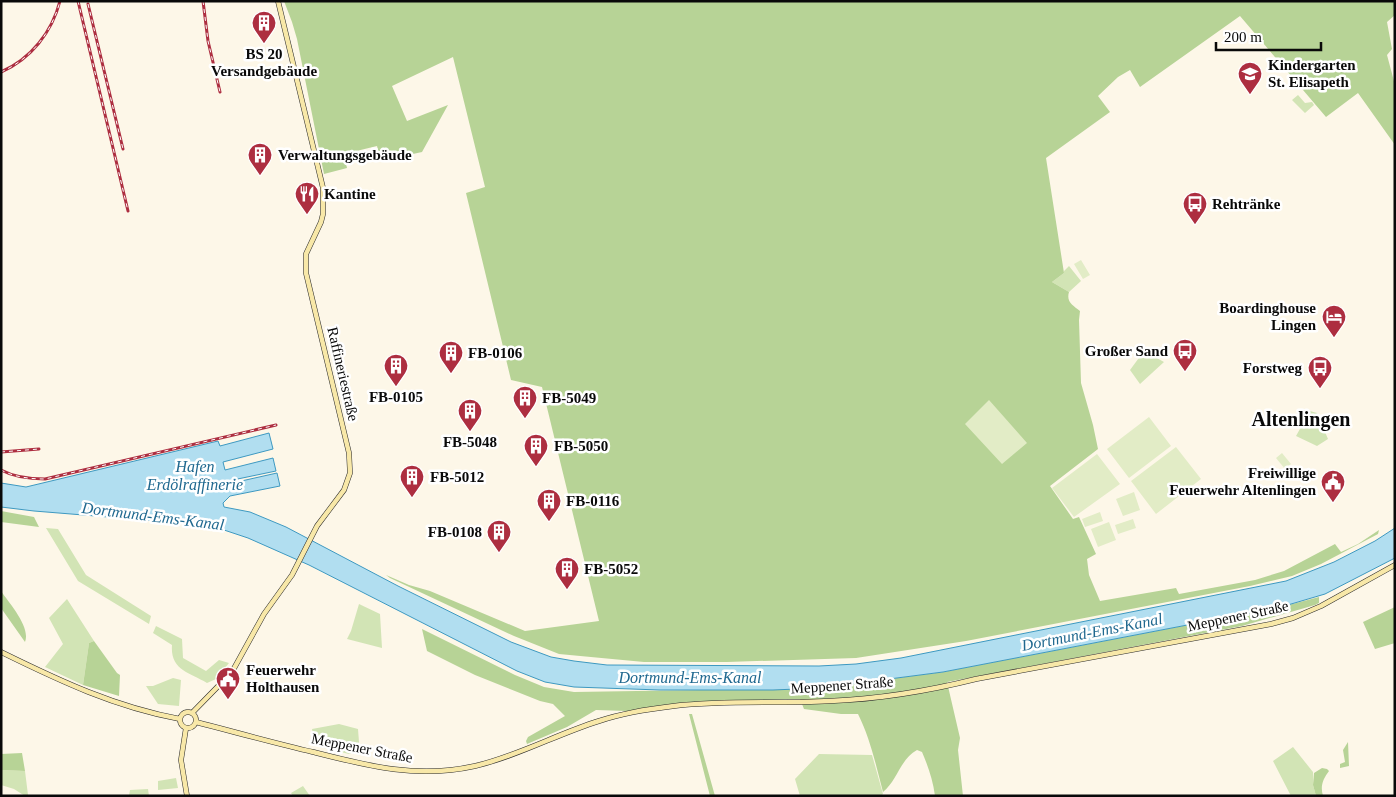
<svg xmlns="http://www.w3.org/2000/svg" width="1396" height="797" font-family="Georgia,serif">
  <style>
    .green { fill: #d2e4b5 }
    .forest { fill: #b7d396 }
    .pitch { fill: #e2ecc6 }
    .water { fill: #b1def0; stroke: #3e99c1 }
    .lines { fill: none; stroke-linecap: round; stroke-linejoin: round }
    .secondary-casing { stroke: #2b2b2b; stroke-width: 5.5 }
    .secondary { stroke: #f8e8a8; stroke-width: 4.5 }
    .rail-casing { stroke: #ad2e40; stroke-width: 3 }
    .rail { stroke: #fff; stroke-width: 1; stroke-dasharray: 4; stroke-linecap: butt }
    .labels { text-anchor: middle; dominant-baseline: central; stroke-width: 5; stroke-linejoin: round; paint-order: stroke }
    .poi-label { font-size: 15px; font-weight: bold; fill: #090909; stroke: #fff; text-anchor: start }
    .street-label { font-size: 15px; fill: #090909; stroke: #fff }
    .water-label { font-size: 16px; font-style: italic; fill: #1f688f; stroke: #fff }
    .district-label { font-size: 20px; font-weight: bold; fill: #090909; stroke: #fff }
  </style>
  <rect width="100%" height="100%" fill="#fdf7e8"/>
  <path class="green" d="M1298 95 1305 103 1312 102 1314 105 1305 113 1292 100Z
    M1069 266 1081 281 1069 292 1052 282 1064 273V271Z
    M1144 351 1164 362 1140 384 1130 370Z
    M1310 411 1317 413 1328 439 1317 446 1296 436Z
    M46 528 58 529 86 575 151 616 149 624 78 581Z
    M67 599 94 641 89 643 83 685 45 667 63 644 49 618Z
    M359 604 380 614 382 648 347 639 351 631Z
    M156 626 182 639 183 658 206 671 219 660 229 663 216 679 207 683C189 672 170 670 172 645L153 633Z
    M173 678 181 680 179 706 158 704 146 686H153Z
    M339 724 358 729 359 742 357 750 349 754 320 747 314 739 312 729Z
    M1293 747 1313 772V785L1316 796H1291L1273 761Z
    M819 754 872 755 883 794 881 796H800L795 779Z
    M1 770 25 771 28 795 25 796 14 789 1 785Z
    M176 778 178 788 158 790V781Z
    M303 786 310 796H293L291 793Z
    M148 789 149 796H129L130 790Z"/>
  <path class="forest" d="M284 1H1395V15L1387 22 1392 49 1387 55 1395 85V145L1358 93 1326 117 1240 16 1140 87 1130 70 1118 77 1098 96 1110 112 1046 158 1064 273 1052 282 1069 292C1066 302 1073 305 1080 311L1079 320 1081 383 1093 425 1098 449 1050 486 1073 519 1079 517 1096 554 1087 559 1089 575 1100 601 1176 588 1179 594 1255 580 1284 571 1335 544 1341 552 1358 544 1379 530 1378 534 1321 564 1292 576 1250 586 966 641 856 658 727 662H644L559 654 514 636 390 578 386 575 409 585 430 591 525 631 599 621 542 387 511 380 466 193 485 187 453 57 392 86 407 121 448 105 422 152 381 161 377 146 344 154 347 168 324 174 297 39 292 22Z
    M1 511 34 517 39 527 1 522Z
    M1 591C9 603 31 627 25 642L1 608Z
    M1319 597V603L1315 605 1242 626 947 682 960 738 958 750 963 796H935C933 780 928 766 922 752L917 750C901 758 897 781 883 792 876 765 870 738 858 714H841L804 709 800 699 716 701 627 711 596 710 567 727 527 744 526 741 528 737 565 716 553 704 540 701 475 675 427 651 422 629 515 675 544 687 574 692 820 688 943 672 1281 607Z
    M1395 607V643L1375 649 1363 622Z
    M94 641 117 673 120 675 119 696 83 685 89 643Z
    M689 714H692L715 796H710Z
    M1348 742 1349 766 1340 768V764L1345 762 1343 750Z
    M22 753 25 771 1 770V754Z
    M1322 768 1327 769 1329 771C1323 779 1320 786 1323 796H1316L1313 785 1314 773Z"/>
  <path class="pitch" d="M1081 260 1090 275 1083 279 1074 264Z
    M989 400 1027 443 1002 464 965 424Z
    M1149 417 1171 446 1129 478 1107 449Z
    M1176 447 1201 479 1156 514 1131 481Z
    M1282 453 1291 464 1285 469 1276 458Z
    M1097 454 1120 484 1074 517 1052 488Z
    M1134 492 1140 510 1123 516 1116 499Z
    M1100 512 1103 521 1085 527 1082 519Z
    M1133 519 1136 528 1118 534 1115 525Z
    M1109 522 1116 540 1098 547 1091 529Z"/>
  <path class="water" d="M269 433 273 449 223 462 225 470 273 458 276 471 228 481V484L277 473 280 486 230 496 223 503 224 507 250 512 286 527 398 586 511 642 551 657 574 661 607 665 819 666 856 664 901 658 1286 581 1334 562 1375 541 1395 528V558L1325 594 1281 607 943 672 820 688 773 690H660L574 687 545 682 517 671 309 565 248 538 221 529 182 523 34 511 1 507V483L26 487 218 441 220 446Z"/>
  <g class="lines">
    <defs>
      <path id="secondary" d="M1 652C60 681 115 707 180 719
        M180 720a8 8 0 1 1 16 0a8 8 0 1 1-16 0Z
        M192 713 232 672 264 614 292 575 317 526 344 490 350 473 349 453 306 273V254L321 222 323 214V188L278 1
        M196 722C235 732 274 743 313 752 368 766 417 779 475 766 518 756 557 734 599 721 623 713 648 709 674 706 726 700 778 704 830 701 879 699 928 691 976 679L1271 624 1293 618 1321 606 1395 565
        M186 728 181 760 187 796"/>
    </defs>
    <use href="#secondary" class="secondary-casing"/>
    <use href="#secondary" class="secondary"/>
    <defs>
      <path id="rail" d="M78 1 128 211
        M203 1 208 41 220 92
        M88 4 123 149
        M1 72C31 59 52 32 60 1
        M1 452 39 449
        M1 470C14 477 30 479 45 479L276 425"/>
    </defs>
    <use href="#rail" class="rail-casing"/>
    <use href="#rail" class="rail"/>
  </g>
  <defs>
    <symbol id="building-pin" viewBox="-11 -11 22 30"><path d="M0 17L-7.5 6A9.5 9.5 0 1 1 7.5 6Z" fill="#ad2e40" stroke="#fff"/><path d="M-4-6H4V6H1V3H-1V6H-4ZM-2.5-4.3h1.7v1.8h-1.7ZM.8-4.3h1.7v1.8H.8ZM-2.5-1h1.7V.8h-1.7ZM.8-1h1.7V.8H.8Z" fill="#fff"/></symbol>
    <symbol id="school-pin" viewBox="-11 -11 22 30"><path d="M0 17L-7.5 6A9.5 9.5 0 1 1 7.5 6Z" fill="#ad2e40" stroke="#fff"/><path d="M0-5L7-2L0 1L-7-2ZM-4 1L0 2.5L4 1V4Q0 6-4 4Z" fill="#fff"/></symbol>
    <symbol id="restaurant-pin" viewBox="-11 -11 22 30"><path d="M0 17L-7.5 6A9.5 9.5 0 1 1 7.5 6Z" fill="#ad2e40" stroke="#fff"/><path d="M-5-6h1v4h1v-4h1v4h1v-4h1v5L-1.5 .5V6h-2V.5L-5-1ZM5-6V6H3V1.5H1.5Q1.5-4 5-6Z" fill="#fff"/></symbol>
    <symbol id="bus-pin" viewBox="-11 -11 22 30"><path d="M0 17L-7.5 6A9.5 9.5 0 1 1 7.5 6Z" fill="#ad2e40" stroke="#fff"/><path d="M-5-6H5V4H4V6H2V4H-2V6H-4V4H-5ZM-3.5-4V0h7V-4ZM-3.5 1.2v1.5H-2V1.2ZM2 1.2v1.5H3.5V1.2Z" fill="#fff"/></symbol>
    <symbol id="hotel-pin" viewBox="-11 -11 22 30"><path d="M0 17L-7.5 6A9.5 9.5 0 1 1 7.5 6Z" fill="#ad2e40" stroke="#fff"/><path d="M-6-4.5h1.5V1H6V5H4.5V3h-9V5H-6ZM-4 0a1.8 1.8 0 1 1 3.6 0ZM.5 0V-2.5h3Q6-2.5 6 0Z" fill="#fff"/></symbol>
    <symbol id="civic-pin" viewBox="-11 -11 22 30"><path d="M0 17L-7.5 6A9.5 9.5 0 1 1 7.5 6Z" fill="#ad2e40" stroke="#fff"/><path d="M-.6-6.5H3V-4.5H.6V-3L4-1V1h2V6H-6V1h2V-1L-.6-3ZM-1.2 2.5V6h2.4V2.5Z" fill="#fff"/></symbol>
  </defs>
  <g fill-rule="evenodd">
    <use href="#building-pin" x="250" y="9" width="28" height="38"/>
    <use href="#school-pin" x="1236" y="60" width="28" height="38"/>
    <use href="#building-pin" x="246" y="141" width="28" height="38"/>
    <use href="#restaurant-pin" x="293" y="180" width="28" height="38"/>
    <use href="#bus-pin" x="1181" y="190" width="28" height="38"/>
    <use href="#hotel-pin" x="1320" y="303" width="28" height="38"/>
    <use href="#bus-pin" x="1171" y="337" width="28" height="38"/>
    <use href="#building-pin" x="437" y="339" width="28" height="38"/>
    <use href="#building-pin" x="382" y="352" width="28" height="38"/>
    <use href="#bus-pin" x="1306" y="354" width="28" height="38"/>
    <use href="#building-pin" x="511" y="384" width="28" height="38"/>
    <use href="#building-pin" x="456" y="397" width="28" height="38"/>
    <use href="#building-pin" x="522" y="432" width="28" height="38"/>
    <use href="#building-pin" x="398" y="463" width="28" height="38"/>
    <use href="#civic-pin" x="1319" y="468" width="28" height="38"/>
    <use href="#building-pin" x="535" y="487" width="28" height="38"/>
    <use href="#building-pin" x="485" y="518" width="28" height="38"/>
    <use href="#building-pin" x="553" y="555" width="28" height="38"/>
    <use href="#civic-pin" x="214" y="665" width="28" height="38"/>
  </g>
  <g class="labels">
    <g class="poi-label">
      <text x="264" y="54" text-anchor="middle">BS 20<tspan x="264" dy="17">Versandgebäude</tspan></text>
      <text x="1268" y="65">Kindergarten<tspan x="1268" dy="17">St. Elisapeth</tspan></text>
      <text x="278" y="155">Verwaltungsgebäude</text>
      <text x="324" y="194">Kantine</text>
      <text x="1212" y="204">Rehtränke</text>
      <text x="1316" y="308" text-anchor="end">Boardinghouse<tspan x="1316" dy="17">Lingen</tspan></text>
      <text x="1168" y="351" text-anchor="end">Großer Sand</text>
      <text x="468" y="353">FB-0106</text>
      <text x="1302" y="368" text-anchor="end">Forstweg</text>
      <text x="396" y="397" text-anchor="middle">FB-0105</text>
      <text x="542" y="398">FB-5049</text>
      <text x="470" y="442" text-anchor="middle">FB-5048</text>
      <text x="554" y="446">FB-5050</text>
      <text x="1316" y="473" text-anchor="end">Freiwillige<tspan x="1316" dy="17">Feuerwehr Altenlingen</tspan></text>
      <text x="430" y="477">FB-5012</text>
      <text x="566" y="501">FB-0116</text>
      <text x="482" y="532" text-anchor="end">FB-0108</text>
      <text x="584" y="569">FB-5052</text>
      <text x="246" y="670">Feuerwehr<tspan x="246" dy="17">Holthausen</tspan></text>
    </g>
    <g class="street-label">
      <text transform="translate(343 374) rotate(77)">Raffineriestraße</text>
      <text transform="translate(1238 616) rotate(-12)">Meppener Straße</text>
      <text transform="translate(842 685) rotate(-4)">Meppener Straße</text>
      <text transform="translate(362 748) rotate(11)">Meppener Straße</text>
    </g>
    <g class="water-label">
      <text x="195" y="466">Hafen<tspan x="195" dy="18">Erdölraffinerie</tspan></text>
      <text transform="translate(153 516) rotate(7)">Dortmund-Ems-Kanal</text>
      <text transform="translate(1092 632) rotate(-11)">Dortmund-Ems-Kanal</text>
      <text x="690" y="677">Dortmund-Ems-Kanal</text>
    </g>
    <g class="district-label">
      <text x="1301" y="419">Altenlingen</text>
    </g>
  </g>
  <rect width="1396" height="797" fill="none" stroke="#090909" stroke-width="5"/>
  <path d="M1216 42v8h105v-8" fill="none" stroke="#090909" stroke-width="2.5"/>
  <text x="1224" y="42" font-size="15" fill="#090909" stroke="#ffffff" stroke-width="4" paint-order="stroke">200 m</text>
</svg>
